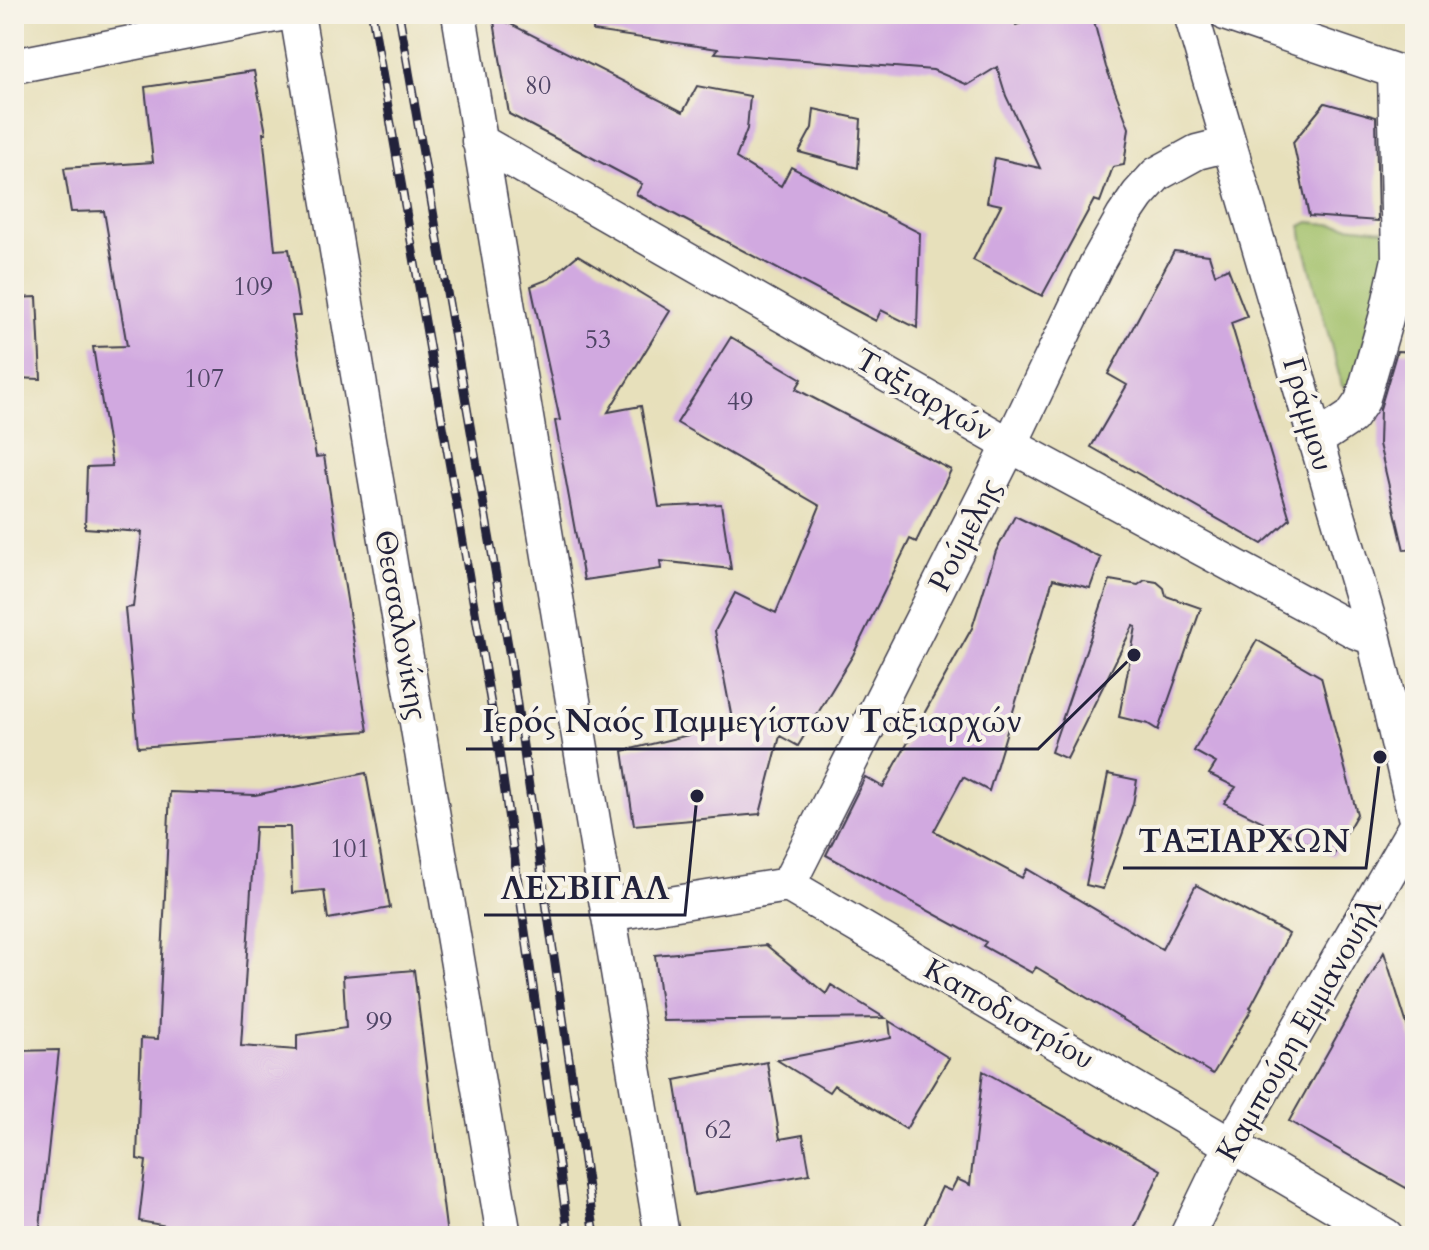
<svg xmlns="http://www.w3.org/2000/svg" width="1429" height="1250" font-family="Cardo,serif">
  <style>
    .green { fill: #a0bf67; stroke: #617051; stroke-width: 2 }
    .building { fill: #d1a9e0 }
    .lines { fill: none; stroke-linecap: round; stroke-linejoin: round }
    .minor-casing { stroke: #403e4e; stroke-width: 37 }
    .minor { stroke: #fff; stroke-width: 34 }
    .rail-casing { stroke: #22223b; stroke-width: 9 }
    .rail { stroke: #f7f3e8; stroke-width: 6; stroke-dasharray: 18; stroke-linecap: butt }
    .labels { text-anchor: middle; dominant-baseline: central; stroke-width: 8; stroke-linejoin: round; paint-order: stroke }
    .number-label { font-size: 26px; fill: #4e4464 }
    .street-label { font-size: 30px; fill: #22223b; stroke: #f7f3e8 }
    .leader { fill: none; stroke: #22223b; stroke-width: 3 }
    .callout-dot { fill: #22223b; stroke: #f7f3e8; stroke-width: 3 }
    .callout-label { font-size: 32px; text-anchor: middle; font-weight: bold; fill: #22223b; stroke: #f7f3e8; stroke-width: 8; stroke-linejoin: round; paint-order: stroke }
  </style>
  <rect width="100%" height="100%" fill="#f7f3e8"/>
  <filter id="ink" filterUnits="userSpaceOnUse"><feTurbulence type="fractalNoise" baseFrequency=".0125" numOctaves="2"/><feDisplacementMap in="SourceGraphic" scale="16" xChannelSelector="R" yChannelSelector="G"/><feConvolveMatrix kernelMatrix="1 2 1 2 8 2 1 2 1" color-interpolation-filters="sRGB"/></filter>
  <filter id="wash" filterUnits="userSpaceOnUse"><feTurbulence type="fractalNoise" baseFrequency=".006" numOctaves="4" result="noise"/><feDisplacementMap in="SourceGraphic" scale="32" xChannelSelector="R" yChannelSelector="G"/><feGaussianBlur stdDeviation="1.8" result="paint"/><feColorMatrix in="noise" values="0 0 0 0 0 0 0 0 0 0 0 0 0 0 0 0 0 1.4 0 .05"/><feComposite in="paint" operator="in"/></filter>
  <g filter="url(#wash)">
    <rect width="100%" height="100%" fill="#e7e0bb"/>
    <path class="green" d="M1309 222 1384 230 1388 246 1352 393 1342 386 1304 245 1301 226Z"/>
    <g id="blocks">
      <path class="building" d="M594 14H1013L1016 25 1047 14H1092L1106 67 1129 128 1124 165 1113 167 1100 202 1094 200 1042 296 973 260 1001 205 987 202 995 158 1040 168 1006 96 997 67 968 85 933 70 715 53 718 49 593 31Z
        M493 15 683 112 697 86 750 96 747 129 736 158 781 186 791 167 920 233 917 328 881 310 876 321 636 194 642 184 509 114Z
        M254 71 266 133H263L275 250 289 249 300 316H292L316 457 324 456 368 731 138 747 125 608 133 607 142 532 85 528 87 467 112 466 93 347 127 346 104 211 71 212 64 168 153 162 145 87Z
        M1325 103 1376 117 1378 221 1309 216 1293 142Z
        M814 109 861 119 858 168 799 152 812 128Z
        M1174 251 1209 255 1215 274 1228 268 1247 317 1231 323 1290 519 1262 544 1091 447 1127 385 1108 374Z
        M578 255 670 311 608 412 641 406 659 507 721 504 731 569 660 561 661 569 584 580 555 421 560 420 531 286 549 279Z
        M37 297 41 379 14 378V298Z
        M731 337 802 379 796 389 951 470 916 542 910 539 853 655 798 746 780 736 760 814 634 825 623 751 733 724 715 631 735 593 776 613 820 506 677 423Z
        M1397 351 1415 352V549L1404 550 1379 444 1380 409Z
        M1015 516 1101 558 1090 588 1053 579 989 791 963 777 934 831 1022 878 1027 869 1162 949 1196 885 1289 934 1250 1008 1252 1009 1213 1074 1036 967 1032 973 983 946 986 942 826 855 865 777 883 787 972 628 996 551Z
        M1110 580 1138 585 1145 580 1157 582 1164 588 1166 596 1201 608 1158 730 1148 724 1119 717 1136 627 1133 626 1067 759 1051 752Z
        M1257 640 1321 677 1357 814 1333 856 1224 803 1236 787 1209 774 1216 763 1194 751Z
        M366 773 390 908 328 919 324 890 292 893 290 827H255L241 1046 297 1050V1035L346 1028 343 976 414 970 447 1236H166L167 1226 139 1221 146 1161 137 1159 141 1038 158 1039 170 792 255 795Z
        M1108 774 1137 780 1133 804 1103 889 1086 885Z
        M766 945 826 994 831 985 885 1018 663 1021 655 955Z
        M1384 952 1415 1050V1193L1289 1121Z
        M889 1021 949 1058 906 1129 834 1085 829 1092 777 1060 891 1038Z
        M59 1050 39 1236H14V1051Z
        M767 1062 780 1139 803 1135 810 1174 694 1195 675 1080Z
        M983 1071 1161 1170 1131 1236H919L942 1187 951 1191 957 1179 970 1185Z"/>
    </g>
  </g>
  <g filter="url(#ink)">
    <use href="#blocks" fill-opacity="0" stroke="#403e4e" stroke-width="2"/>
    <g class="lines">
      <defs>
        <path id="minor" d="M297 14 504 1236
          M459 14 662 1236
          M1191 14 1374 638 1415 816
          M1227 14 1415 78
          M14 66 280 14
          M479 141 1010 445 1357 632 1374 638
          M1315 441 1351 417 1362 401 1386 318 1399 259 1395 71
          M788 885 1010 445 1097 263 1123 217 1138 195 1157 174 1197 152 1229 144
          M608 914 788 885 1386 1236
          M1187 1236 1231 1145 1415 827"/>
      </defs>
      <use href="#minor" class="minor-casing"/>
      <use href="#minor" class="minor"/>
      <defs>
        <path id="rail" d="M372 14 499 751 569 1236
          M399 14 510 657 595 1236"/>
      </defs>
      <use href="#rail" class="rail-casing"/>
      <use href="#rail" class="rail"/>
    </g>
  </g>
  <g class="labels">
    <g class="number-label">
      <text x="538" y="85">80</text>
      <text x="253" y="286">109</text>
      <text x="598" y="339">53</text>
      <text x="204" y="378">107</text>
      <text x="740" y="401">49</text>
      <text x="350" y="848">101</text>
      <text x="379" y="1021">99</text>
      <text x="718" y="1129">62</text>
    </g>
    <g class="street-label">
      <text transform="translate(924 395) rotate(30)">Ταξιαρχών</text>
      <text transform="translate(1308 414) rotate(74)">Γράμμου</text>
      <text transform="translate(965 535) rotate(-63)">Ρούμελης</text>
      <text transform="translate(401 625) rotate(80)">Θεσσαλονίκης</text>
      <text transform="translate(1009 1014) rotate(30)">Καποδιστρίου</text>
      <text transform="translate(1299 1030) rotate(-60)">Καμπούρη Εμμανουήλ</text>
    </g>
  </g>
  <path class="leader" d="M1134 655L1038 749H466M1380 757L1366 868H1123M697 796L685 915H484"/>
  <g class="callout-dot">
    <circle cx="1134" cy="655" r="8"/>
    <circle cx="1380" cy="757" r="8"/>
    <circle cx="697" cy="796" r="8"/>
  </g>
  <g class="callout-label">
    <text x="752" y="732">Ιερός Ναός Παμμεγίστων Ταξιαρχών</text>
    <text x="1244" y="852">ΤΑΞΙΑΡΧΩΝ</text>
    <text x="585" y="899">ΛΕΣΒΙΓΑΛ</text>
  </g>
  <rect width="1429" height="1250" fill="none" stroke="#f7f3e8" stroke-width="48"/>
</svg>
